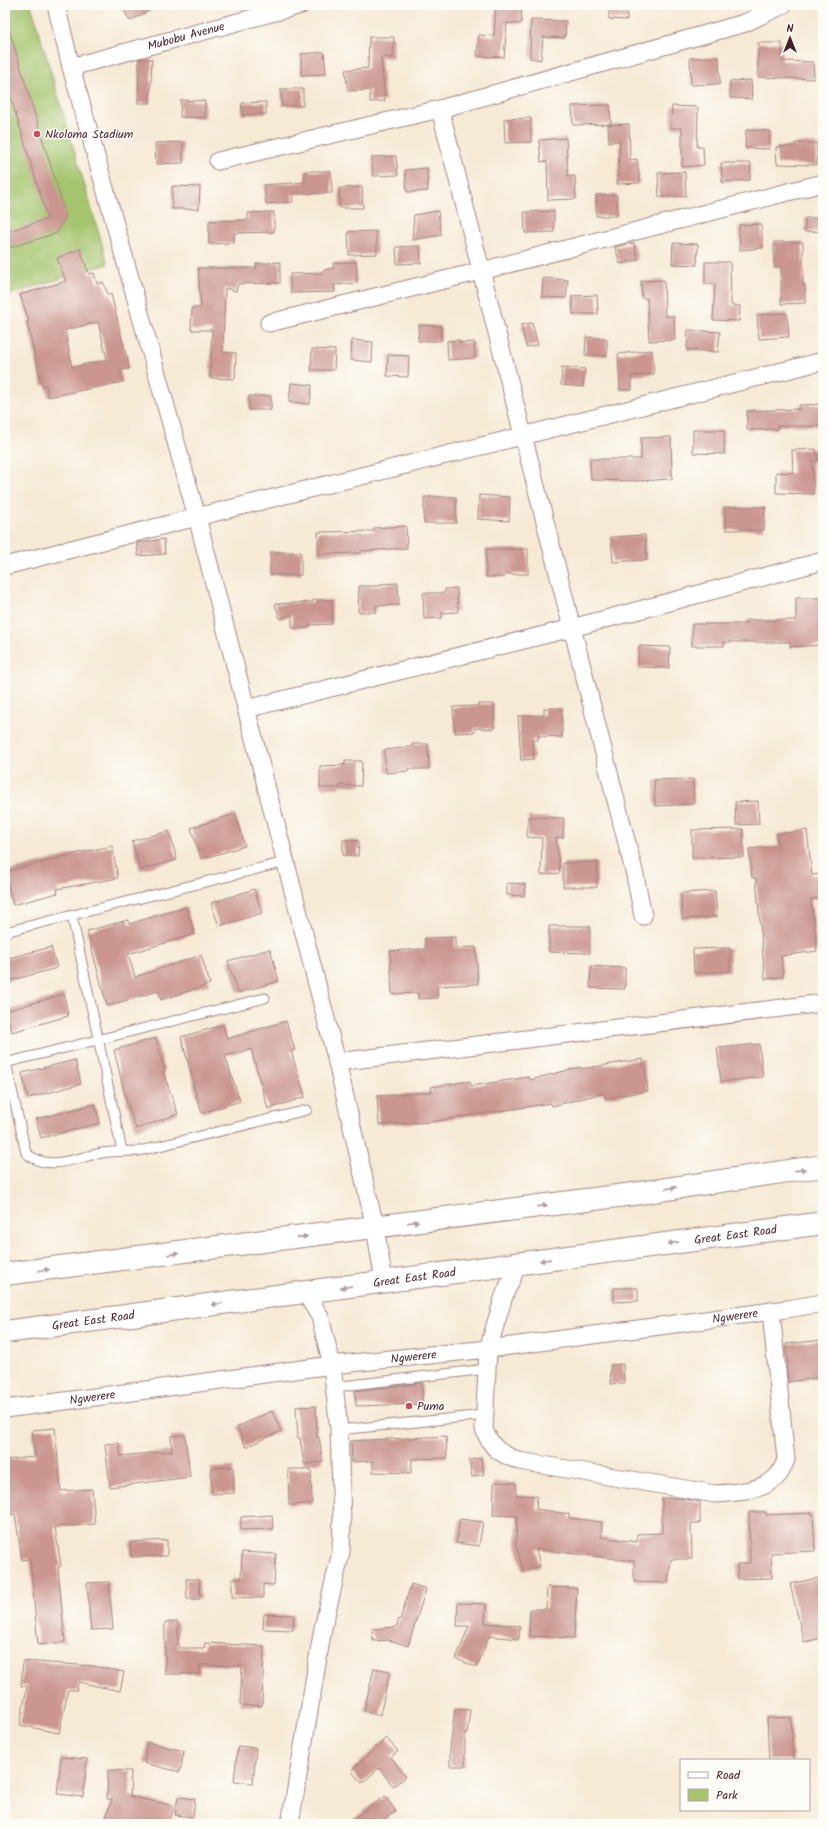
<svg xmlns="http://www.w3.org/2000/svg" width="828" height="1829" font-family="Kalam,sans-serif">
  <style>
    .green { fill: #a4c46d; stroke: #77724c }
    .building { fill: #ca968f; fill-rule: evenodd }
    .lines { fill: none; stroke-linecap: round; stroke-linejoin: round }
    .lane-casing { stroke: #a08480; stroke-width: 11 }
    .street-casing { stroke: #a08480; stroke-width: 19 }
    .primary-casing { stroke: #a08480; stroke-width: 24 }
    .lane { stroke: #fff; stroke-width: 9 }
    .street { stroke: #fff; stroke-width: 17 }
    .primary { stroke: #fff; stroke-width: 22 }
    .oneway { fill: #ae9aa0 }
    .poi-dot { fill: #d1495b; stroke: #fdfcf7; stroke-width: 1.5 }
    .labels { text-anchor: middle; dominant-baseline: central; stroke-width: 3; stroke-linejoin: round; paint-order: stroke }
    .street-label { font-size: 12px; fill: #4a1f2b; stroke: #fdfcf7 }
    .poi-label { font-size: 12px; fill: #4a1f2b; stroke: #fdfcf7; text-anchor: start }
  </style>
  <rect width="100%" height="100%" fill="#fdfcf7"/>
  <filter id="ink" filterUnits="userSpaceOnUse"><feTurbulence type="fractalNoise" baseFrequency=".025" numOctaves="2"/><feDisplacementMap in="SourceGraphic" scale="8" xChannelSelector="R" yChannelSelector="G"/><feConvolveMatrix kernelMatrix="1 2 1 2 8 2 1 2 1" color-interpolation-filters="sRGB"/></filter>
  <filter id="wash" filterUnits="userSpaceOnUse"><feTurbulence type="fractalNoise" baseFrequency=".012" numOctaves="4" result="noise"/><feDisplacementMap in="SourceGraphic" scale="16" xChannelSelector="R" yChannelSelector="G"/><feGaussianBlur stdDeviation="0.9" result="paint"/><feColorMatrix in="noise" values="0 0 0 0 0 0 0 0 0 0 0 0 0 0 0 0 0 1.4 0 .05"/><feComposite in="paint" operator="in"/></filter>
  <g filter="url(#wash)">
    <rect width="100%" height="100%" fill="#f6ead5"/>
    <path class="green" d="M5 5H31L108 264 5 296Z"/>
    <g id="blocks">
      <path class="building" d="M121 5H160L130 21Z
        M496 5H522L521 24 507 23 504 57 477 56 479 35 494 36Z
        M609 5H627V20L609 19Z
        M531 20 566 21 565 38 543 37 541 60 530 58Z
        M5 26H8L66 216 57 233 5 249V232L48 219 5 79Z
        M369 37H394L393 58 381 57 385 101 370 102V90L348 91 345 70 368 68Z
        M758 43H782V61L813 62 814 79 758 77Z
        M324 52 326 74 301 75V54Z
        M719 57 720 84 691 85 690 58Z
        M139 59H152L150 103H138Z
        M751 80 752 99 730 98V81Z
        M281 89H303V106H282Z
        M181 100 205 101V118L180 117Z
        M266 102V114L242 115V103Z
        M610 105 611 124 573 125 572 106Z
        M672 106 698 107 697 147H703L704 165 682 167V128H671Z
        M531 118V142L505 143 504 119Z
        M629 124 630 160 637 159 640 183 617 184 620 141 609 142 608 125Z
        M746 130 770 131 769 149 745 148Z
        M566 138 568 176H575L576 199 548 200 547 161 541 162 539 140Z
        M183 142V163L156 164 155 143Z
        M795 143H817V165L777 164 776 147 795 146Z
        M396 156 398 175 373 176 372 157Z
        M721 163H751L750 180 722 182Z
        M427 168 428 191 407 192 405 170Z
        M305 171H331L332 193 292 194 293 202 266 204 264 185 305 182Z
        M685 172 686 196 659 197 658 173Z
        M172 186 200 187 199 209H172Z
        M362 187 363 208H340L339 188Z
        M596 195H617V216H596Z
        M438 211 441 235 412 240 414 215Z
        M554 211V232L525 233 524 212Z
        M274 212V232L234 233V243L209 244V221L248 220V213Z
        M805 218H823V231L805 232Z
        M761 224 763 248 740 250 739 225Z
        M376 231 377 254 349 255 348 232Z
        M774 242H803V285H805V303L781 304V267H774Z
        M634 243 638 260 620 264 615 247Z
        M673 243 698 244 697 265 672 264Z
        M420 246 421 263 397 264 396 247Z
        M80 249 89 274 94 273 97 284 103 282 108 295 111 294 126 355H127L129 369 120 370 123 382 48 397 46 385 42 386 27 322 29 321 20 295 66 281 57 258ZM98 322 107 360 72 367 65 330Z
        M280 262V283L238 284 236 291 225 288 223 352 236 353 235 379 210 378 212 330H191L192 308H201L198 268H257L256 264Z
        M356 262 357 283 334 285 335 292 291 293 290 274 323 273V270L334 268 333 263Z
        M705 262H730L731 305 740 306 739 321 713 320 715 284H705Z
        M543 278 568 280 566 298 542 297Z
        M664 280 665 316H674L675 340 649 341 647 298H642L641 281Z
        M597 295 598 314H573L572 296Z
        M787 313 789 337 759 339 757 315Z
        M532 323 538 345 526 347 521 325Z
        M419 325 441 326V341H418Z
        M688 330 720 332 718 352 687 350Z
        M586 337 607 339V356L585 355Z
        M352 340 373 342 372 362 351 360Z
        M459 340 460 343 474 342 475 358 448 360 447 341Z
        M312 349 335 350 334 370H311Z
        M652 350 654 374 631 376 632 390H620L618 354Z
        M388 355 409 356 408 377 387 376Z
        M562 367 585 369 583 387 561 385Z
        M291 383 312 385 310 404 289 402Z
        M249 396H271V410H249Z
        M823 404V426H777L778 429 747 430V411L799 409V405Z
        M693 430H724V454L693 453Z
        M671 437 672 479 638 481 591 480 590 459H641V438Z
        M816 449 818 461H812L814 494 776 493V472L793 473 792 450Z
        M479 495 510 497 509 521 478 519Z
        M424 497H456V523H424Z
        M725 507H765L764 530H726Z
        M406 526 407 548 361 551V553L318 554V532L374 531V528Z
        M645 535 647 560 613 562 611 537Z
        M164 539 165 554 138 556 137 543Z
        M486 549H528V574H505V577H486Z
        M270 552H301V575H270Z
        M398 583 399 605 376 606V612H358L359 586H380V584Z
        M457 588 458 612 442 613V618L424 619 423 593H445V589Z
        M796 598H823V645L790 647V642H724V646H692V624H746V620H796Z
        M313 600H332V624L309 625V628H292V615L280 619 275 604 313 602Z
        M639 646 670 647 669 668 638 667Z
        M478 704H494V729L475 728V732L455 733 453 707 478 706Z
        M544 708H562V737L538 736V740H532L534 759 521 760 518 716 544 715Z
        M412 744H428L429 769H408V771L386 773 384 750 412 747Z
        M345 761H362L361 786 340 785V788H320V766L345 765Z
        M693 779 694 804 655 806 654 780Z
        M758 801 759 824 736 825 735 802Z
        M235 814 245 846 201 859 191 828Z
        M528 817 564 818 563 838H556L560 873 541 875 542 838 527 837Z
        M743 829 744 857 692 858V830Z
        M807 830 812 875 823 874V898L811 899 817 951 781 956 783 977 765 979 756 878H752L749 849 778 846 777 834Z
        M169 831 177 860 140 870 132 841Z
        M343 840 359 841 358 856 343 855Z
        M112 846 118 878 57 889 58 893 13 905 5 872 74 854Z
        M597 862V887H563V863Z
        M507 883 525 884 524 896 507 895Z
        M254 889 262 913 219 926 211 903Z
        M715 891 717 917 682 919 681 893Z
        M186 907 195 934 128 954 135 977 201 955 210 984 161 1000 158 991 107 1006 87 931 128 920 129 924Z
        M549 926H590V953L549 952Z
        M455 937V948L476 947 478 984 437 986 438 998 418 999V993L392 994 390 951 425 949V938Z
        M51 947 57 968 5 982V959Z
        M730 948V971L694 973 693 949Z
        M270 949 279 981 238 993 228 961Z
        M591 966 625 968V989L590 988Z
        M64 994 68 1016 12 1032 6 1011Z
        M286 1021 295 1050 291 1051 305 1097 268 1109 251 1049 225 1056 240 1101 202 1113 193 1085 194 1084 181 1037 223 1025 227 1039Z
        M156 1038 165 1071 163 1072 178 1114 136 1129 127 1103 114 1050Z
        M759 1044 763 1077 721 1082 717 1048Z
        M643 1059 648 1091 605 1098 604 1093 552 1106 551 1103 430 1122 379 1125 377 1096 432 1092 431 1087 470 1081 471 1086 529 1077 530 1080 580 1067 581 1069Z
        M75 1060 81 1084 28 1098 22 1073Z
        M95 1104 100 1123 41 1138 36 1119Z
        M614 1288H638V1301L614 1302Z
        M823 1340V1377L788 1382 786 1364 788 1363 786 1344Z
        M623 1364 624 1383 611 1384 610 1365Z
        M422 1383V1404L356 1406 355 1391Z
        M316 1406 317 1438 319 1437 323 1462 304 1464 300 1438H298L296 1407Z
        M272 1411 281 1431 246 1447 237 1427Z
        M55 1428 61 1491 92 1489 95 1524 55 1527 61 1566 58 1567 65 1642 38 1645 30 1559 22 1560 15 1514 5 1515V1460L35 1457 32 1430Z
        M185 1435 190 1477 110 1487 105 1444 119 1443 121 1456 172 1451 171 1436Z
        M446 1436 447 1458 412 1459 411 1473 373 1472V1461L352 1462 351 1441Z
        M481 1458 484 1474 472 1477 469 1460Z
        M233 1467 234 1493 212 1494 211 1468Z
        M288 1469H311L312 1504 289 1505Z
        M494 1482 516 1483V1495L537 1496 536 1509 569 1514V1518L602 1522 601 1537 637 1542V1534L662 1533V1498H680L700 1502V1523H691L692 1559H671L668 1583 634 1582V1561L536 1549 540 1566 523 1571 516 1545 517 1516 493 1515Z
        M749 1512H766V1515L813 1513 815 1551 771 1553 772 1578 738 1579 737 1564 750 1563Z
        M272 1515 273 1529 241 1530V1517Z
        M460 1519 483 1522 479 1546 456 1543Z
        M167 1540V1556L131 1557 130 1542Z
        M242 1552 276 1554 274 1585 263 1584V1598L232 1597V1579H241Z
        M823 1577V1638L804 1642 790 1584Z
        M186 1579H199L200 1599H187Z
        M109 1582 113 1629 91 1630 87 1583Z
        M411 1584 426 1589 408 1646 389 1640 373 1641 372 1629 396 1627 399 1619 400 1620Z
        M547 1587 577 1588 574 1638 529 1636 530 1609H546Z
        M458 1603 486 1604 485 1623 520 1626 519 1639 489 1636 477 1667 456 1659 469 1626H457Z
        M264 1614 294 1615 293 1630 263 1629Z
        M165 1622H178V1648H204L205 1643 264 1646 262 1706 240 1705 242 1666 200 1665V1674H165Z
        M23 1661 93 1666 124 1672 120 1691 78 1682 77 1690H68L59 1733 20 1725 27 1686H21Z
        M374 1668 390 1671 380 1715 364 1711Z
        M455 1709 470 1710 467 1734 465 1733V1766H450V1749Z
        M791 1717 793 1760H769L767 1718Z
        M386 1738 398 1751 391 1757 406 1777 393 1786 379 1768 362 1783 351 1771Z
        M147 1742 184 1751 180 1772 144 1763Z
        M238 1746 256 1748 253 1783 234 1781Z
        M61 1757 87 1759 83 1797 57 1794Z
        M108 1770 131 1771 130 1796 174 1806 169 1824H104L112 1799H107Z
        M385 1796 396 1811 378 1824H346Z
        M178 1797 195 1799 193 1817 175 1815Z"/>
    </g>
  </g>
  <g filter="url(#ink)">
    <use href="#blocks" fill-opacity="0" stroke="#a08480" stroke-width="1"/>
    <g class="lines">
      <defs>
        <path id="lane" d="M72 916 122 1151
          M5 932 285 862
          M5 1058 26 1153C49 1173 76 1157 102 1153 114 1151 126 1151 139 1151L307 1110
          M5 1063 265 998
          M334 1387 487 1369
          M339 1430 485 1415"/>
        <g id="street">
          <path d="M56 5 71 67 197 517 337 1062 375 1227 384 1282"/>
          <path id="s1" d="M71 67 301 5"/>
          <path d="M440 109 635 875 643 916"/>
          <path d="M218 161 440 109 745 23 783 5"/>
          <path d="M269 323 481 271 823 183"/>
          <path d="M5 566 197 517 823 361"/>
          <path d="M246 709 572 628 823 561"/>
          <path d="M337 1062 823 1003"/>
          <path d="M518 1264 504 1296 488 1349 484 1429C492 1450 500 1453 519 1461L715 1494C734 1493 767 1491 779 1474 782 1470 784 1464 786 1460L771 1311"/>
          <path id="s2" d="M5 1409 332 1365 488 1349 787 1309 823 1303"/>
          <path d="M290 1824 323 1628 341 1552 342 1521 339 1430 332 1365 320 1317 306 1293"/>
        </g>
        <g id="primary">
          <path d="M5 1274 633 1194 823 1166"/>
          <path id="s3" d="M5 1332 823 1223"/>
        </g>
      </defs>
      <use href="#lane" class="lane-casing"/>
      <use href="#street" class="street-casing"/>
      <use href="#primary" class="primary-casing"/>
      <use href="#lane" class="lane"/>
      <use href="#street" class="street"/>
      <use href="#primary" class="primary"/>
    </g>
    <defs><path id="oneway-solid" d="M-6-.8H1V-3.2L6.5 0L1 3.2V.8H-6Z"/></defs>
    <g class="oneway">
      <use href="#oneway-solid" transform="translate(800 1170) rotate(-8)"/>
      <use href="#oneway-solid" transform="translate(671 1188) rotate(-8)"/>
      <use href="#oneway-solid" transform="translate(542 1206) rotate(-7)"/>
      <use href="#oneway-solid" transform="translate(413 1222) rotate(-7)"/>
      <use href="#oneway-solid" transform="translate(302 1237) rotate(-7)"/>
      <use href="#oneway-solid" transform="translate(673 1243) rotate(172)"/>
      <use href="#oneway-solid" transform="translate(173 1254) rotate(-7)"/>
      <use href="#oneway-solid" transform="translate(545 1260) rotate(172)"/>
      <use href="#oneway-solid" transform="translate(44 1270) rotate(-7)"/>
      <use href="#oneway-solid" transform="translate(346 1287) rotate(172)"/>
      <use href="#oneway-solid" transform="translate(217 1304) rotate(173)"/>
    </g>
  </g>
  <g class="poi-dot">
    <circle cx="37" cy="134" r="4"/>
    <circle cx="409" cy="1406" r="4"/>
  </g>
  <g class="labels">
    <g class="street-label">
      <text stroke="none"><textPath href="#s1" startOffset="119">Mubobu Avenue</textPath></text>
      <text stroke="none"><textPath href="#s3" startOffset="737">Great East Road</textPath></text>
      <text stroke="none"><textPath href="#s3" startOffset="413">Great East Road</textPath></text>
      <text stroke="none"><textPath href="#s2" startOffset="736">Ngwerere</textPath></text>
      <text stroke="none"><textPath href="#s3" startOffset="89">Great East Road</textPath></text>
      <text stroke="none"><textPath href="#s2" startOffset="412">Ngwerere</textPath></text>
      <text stroke="none"><textPath href="#s2" startOffset="88">Ngwerere</textPath></text>
    </g>
    <g class="poi-label">
      <text x="45" y="134">Nkoloma Stadium</text>
      <text x="417" y="1406">Puma</text>
    </g>
  </g>
  <rect width="828" height="1829" fill="none" stroke="#fdfcf7" stroke-width="20"/>
  <rect x="680" y="1759" width="130" height="52" fill="#fdfcf7" stroke="#b5a4a5"/>
  <rect x="688" y="1772" width="20" height="6" fill="#ffffff" stroke="#b5a4a5"/>
  <text x="716" y="1779" font-size="12" fill="#4a1f2b">Road</text>
  <rect x="688" y="1789" width="20" height="12" fill="#a4c46d" stroke="#b5a4a5"/>
  <text x="716" y="1799" font-size="12" fill="#4a1f2b">Park</text>
  <g transform="translate(790 38)" stroke="#fdfcf7" stroke-width="3" paint-order="stroke">
  <path d="M0-3L7 15L0 10L-7 15Z" fill="#4a1f2b"/>
  <text y="-6" font-size="11" font-weight="bold" text-anchor="middle" fill="#4a1f2b">N</text>
  </g>
</svg>
